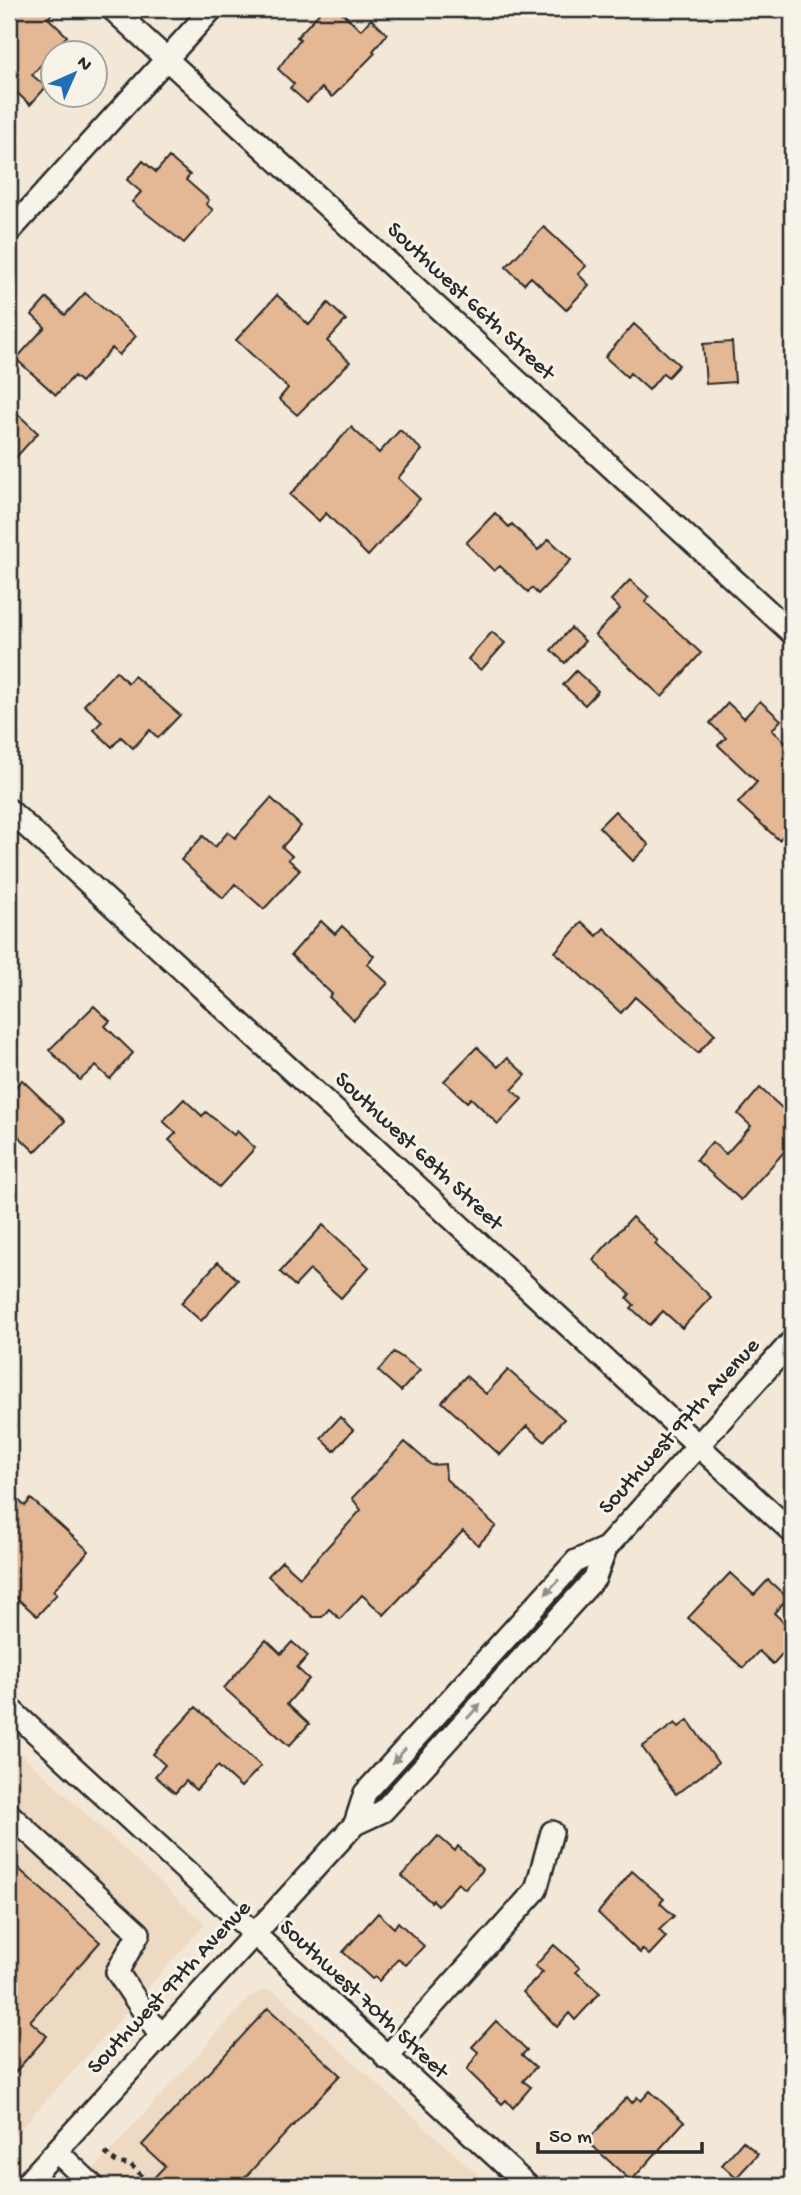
<svg xmlns="http://www.w3.org/2000/svg" width="801" height="2195" font-family="'Gochi Hand',sans-serif">
  <style>
    .built { fill: #eed9c3 }
    .building { fill: #e4b894; stroke: #2b2b2b; stroke-width: 2 }
    .lines { fill: none; stroke-linecap: round; stroke-linejoin: round }
    .minor-casing { stroke: #2b2b2b; stroke-width: 26 }
    .path { stroke: #2b2b2b; stroke-width: 4.5; stroke-dasharray: 5 5; stroke-linecap: butt }
    .minor { stroke: #f7f3e8; stroke-width: 21 }
    .oneway { fill: #918f8a }
    .labels { text-anchor: middle; dominant-baseline: central; stroke-width: 6; stroke-linejoin: round; paint-order: stroke }
    .street-label { font-size: 23px; fill: #2b2b2b; stroke: #f7f3e8 }
  </style>
  <rect width="100%" height="100%" fill="#f3e7d7"/>
  <filter id="ink" filterUnits="userSpaceOnUse"><feTurbulence type="fractalNoise" baseFrequency=".0143" numOctaves="2"/><feDisplacementMap in="SourceGraphic" scale="14" xChannelSelector="R" yChannelSelector="G"/><feConvolveMatrix kernelMatrix="1 2 1 2 8 2 1 2 1" color-interpolation-filters="sRGB"/></filter>
  <g filter="url(#ink)">
    <path class="built" d="M9 1743 205 1924 9 2142Z
      M265 1990 277 1993 479 2176 469 2186H79L250 1997Z"/>
    <path class="building" d="M9 9H56L48 18 67 36 32 75 46 87 30 105 9 85Z
      M323 9H338L361 30 371 19 387 34 373 51 375 53 332 97 322 88 307 103 290 88 294 84 278 69 300 39 297 37Z
      M169 157 190 175 186 180 209 200 206 204 213 210 184 243 132 202 141 192 127 180 143 161 156 172Z
      M544 227 586 266 578 274 589 285 566 310 531 277 524 284 506 267Z
      M85 293 136 336 119 355 112 348 81 382 74 376 56 395 16 359 45 327 32 315 47 298 65 315Z
      M277 295 309 325 328 303 346 320 327 341 350 362 297 415 279 399 288 388 236 340Z
      M634 324 679 365 668 377 663 373 649 390 630 373 627 377 605 357Z
      M732 342 735 382 706 384 703 344Z
      M9 406 38 433 9 465Z
      M351 427 379 453 400 430 422 450 398 478 420 499 368 556 326 513 319 521 290 495Z
      M495 513 509 527 512 524 538 550 549 539 571 560 538 594 532 588 528 592 500 566 494 571 466 543Z
      M630 580 649 597 645 602 701 653 662 697 595 635 620 609 611 600Z
      M571 628 585 641 565 663 551 650Z
      M492 632 505 643 481 670 468 659Z
      M116 671 128 683 134 676 180 715 158 738 150 730 133 748 121 737 112 747 94 730 102 721 84 705Z
      M576 671 598 691 585 705 563 685Z
      M760 701 781 720 772 730 792 748V788L783 797 792 806V826L779 840 738 803 757 782 718 745 726 738 710 723 728 703 744 718Z
      M271 798 301 826 282 847 292 856 288 859 300 870 264 909 235 884 223 898 181 860 203 836 215 847 228 832 235 838Z
      M615 811 649 845 633 861 599 827Z
      M321 921 335 934 342 926 374 956 367 964 388 983 354 1020 329 997 332 994 291 955Z
      M582 922 597 936 604 928 715 1034 698 1053 635 997 621 1013 555 952Z
      M94 1006 110 1021 105 1026 133 1053 110 1079 96 1066 80 1080 49 1050Z
      M477 1047 498 1067 507 1058 526 1075 512 1090 522 1099 498 1124 471 1098 467 1102 444 1081Z
      M22 1080 65 1121 35 1152 9 1127V1094Z
      M760 1088 792 1117V1143L741 1200 696 1160 712 1142 726 1154 751 1126 738 1114Z
      M184 1099 202 1116 206 1112 234 1135 237 1131 255 1148 219 1187 169 1140 176 1133 163 1121Z
      M632 1217 658 1241 655 1244 711 1297 682 1328 663 1311 650 1325 631 1308 634 1305 627 1298 630 1294 593 1260Z
      M323 1225 369 1267 341 1298 310 1270 295 1286 280 1272Z
      M218 1262 238 1280 201 1321 181 1303Z
      M394 1352 420 1370 401 1391 378 1371Z
      M508 1370 564 1419 544 1441 527 1426 500 1455 442 1402 466 1376 486 1394Z
      M340 1417 353 1430 334 1451 321 1438Z
      M405 1442 431 1465 445 1464 446 1479 496 1526 478 1545 463 1531 384 1615 362 1595 340 1619 329 1609 322 1617H313L268 1576 282 1561 300 1577 361 1510 352 1498Z
      M17 1499 25 1506 31 1499 89 1551 53 1591 57 1594 37 1616 9 1591V1508Z
      M730 1573 754 1595 768 1580 788 1598 774 1613 792 1630V1643L773 1664 759 1651 743 1668 688 1618Z
      M266 1640 281 1654 292 1642 308 1656 297 1668 309 1679 287 1704 309 1724 289 1746 224 1688Z
      M196 1707 261 1766 241 1787 218 1766 196 1790 186 1781 175 1793 155 1776 165 1765 153 1754Z
      M688 1720 718 1763 676 1794 642 1747 675 1723 679 1727Z
      M438 1836 455 1851 458 1846 483 1870 465 1889 458 1883 438 1905 433 1900 431 1902 402 1876Z
      M9 1860 100 1942 30 2021 47 2036 9 2079Z
      M632 1871 664 1899 660 1903 674 1916 659 1930 666 1937 649 1955 642 1949 640 1953 598 1913Z
      M378 1913 394 1928 398 1922 424 1946 406 1965 398 1959 379 1981 375 1977 372 1979 343 1952Z
      M554 1945 580 1968 576 1972 600 1993 575 2020 569 2013 557 2027 523 1992 543 1972 535 1966Z
      M268 2008 340 2075 237 2186H146L165 2166 142 2145Z
      M496 2021 527 2050 522 2055 536 2067 523 2081 531 2087 513 2108 506 2100 502 2104 467 2070 478 2052 472 2047Z
      M650 2091 684 2122 631 2181 587 2141 627 2097 632 2103 637 2097 641 2101Z
      M743 2141 758 2154 736 2178 722 2165Z"/>
    <g class="lines">
      <defs>
        <path id="minor" d="M112 9 792 633
          M9 232 212 9
          M9 810 792 1532
          M9 1708 528 2186
          M9 1814 139 1933 117 1972 161 2037
          M355 1824 365 1793 576 1561 606 1548
          M386 2058 536 1890 552 1832
          M56 2151 93 2186
          M24 2186 355 1824 383 1811 595 1578 606 1548 792 1341"/>
      </defs>
      <use href="#minor" class="minor-casing"/>
      <path class="path" d="M105 2153 117 2163 131 2165 149 2183
        M139 2186 145 2179"/>
      <use href="#minor" class="minor"/>
    </g>
    <defs><path id="oneway-solid" d="M-6-.8H1V-3.2L6.5 0L1 3.2V.8H-6Z" transform="scale(1.75)"/></defs>
    <g class="oneway">
      <use href="#oneway-solid" transform="translate(552 1587) rotate(132)"/>
      <use href="#oneway-solid" transform="translate(474 1711) rotate(-48)"/>
      <use href="#oneway-solid" transform="translate(399 1756) rotate(132)"/>
    </g>
  </g>
  <g class="labels">
    <g class="street-label">
      <text transform="translate(470 302) rotate(43)">Southwest 66th Street</text>
      <text transform="translate(418 1152) rotate(43)">Southwest 68th Street</text>
      <text transform="translate(680 1427) rotate(-48)">Southwest 97th Avenue</text>
      <text transform="translate(170 1988) rotate(-47)">Southwest 97th Avenue</text>
      <text transform="translate(363 2000) rotate(43)">Southwest 70th Street</text>
    </g>
  </g>
  <rect width="801" height="2195" fill="none" stroke="#f7f3e8" stroke-width="35"/>
  <rect x="18" y="18" width="766" height="2160" fill="none" stroke="#2b2b2b" stroke-width="2.5" filter="url(#ink)"/>
  <g transform="translate(74 74) rotate(45)"><circle r="33" fill="#f7f3e8" stroke="#a5a39c" stroke-width="2"/>
  <path d="M0-5L12 26L0 18L-12 26Z" fill="#1f6fb2"/>
  <text y="-10" font-size="19" font-weight="bold" text-anchor="middle" fill="#2b2b2b">N</text>
  </g>
  <path d="M538 2142v10h164v-10" fill="none" stroke="#2b2b2b" stroke-width="3.5"/>
  <text x="549" y="2142" font-size="21" fill="#2b2b2b" stroke="#f7f3e8" stroke-width="5" paint-order="stroke">50 m</text>
</svg>
